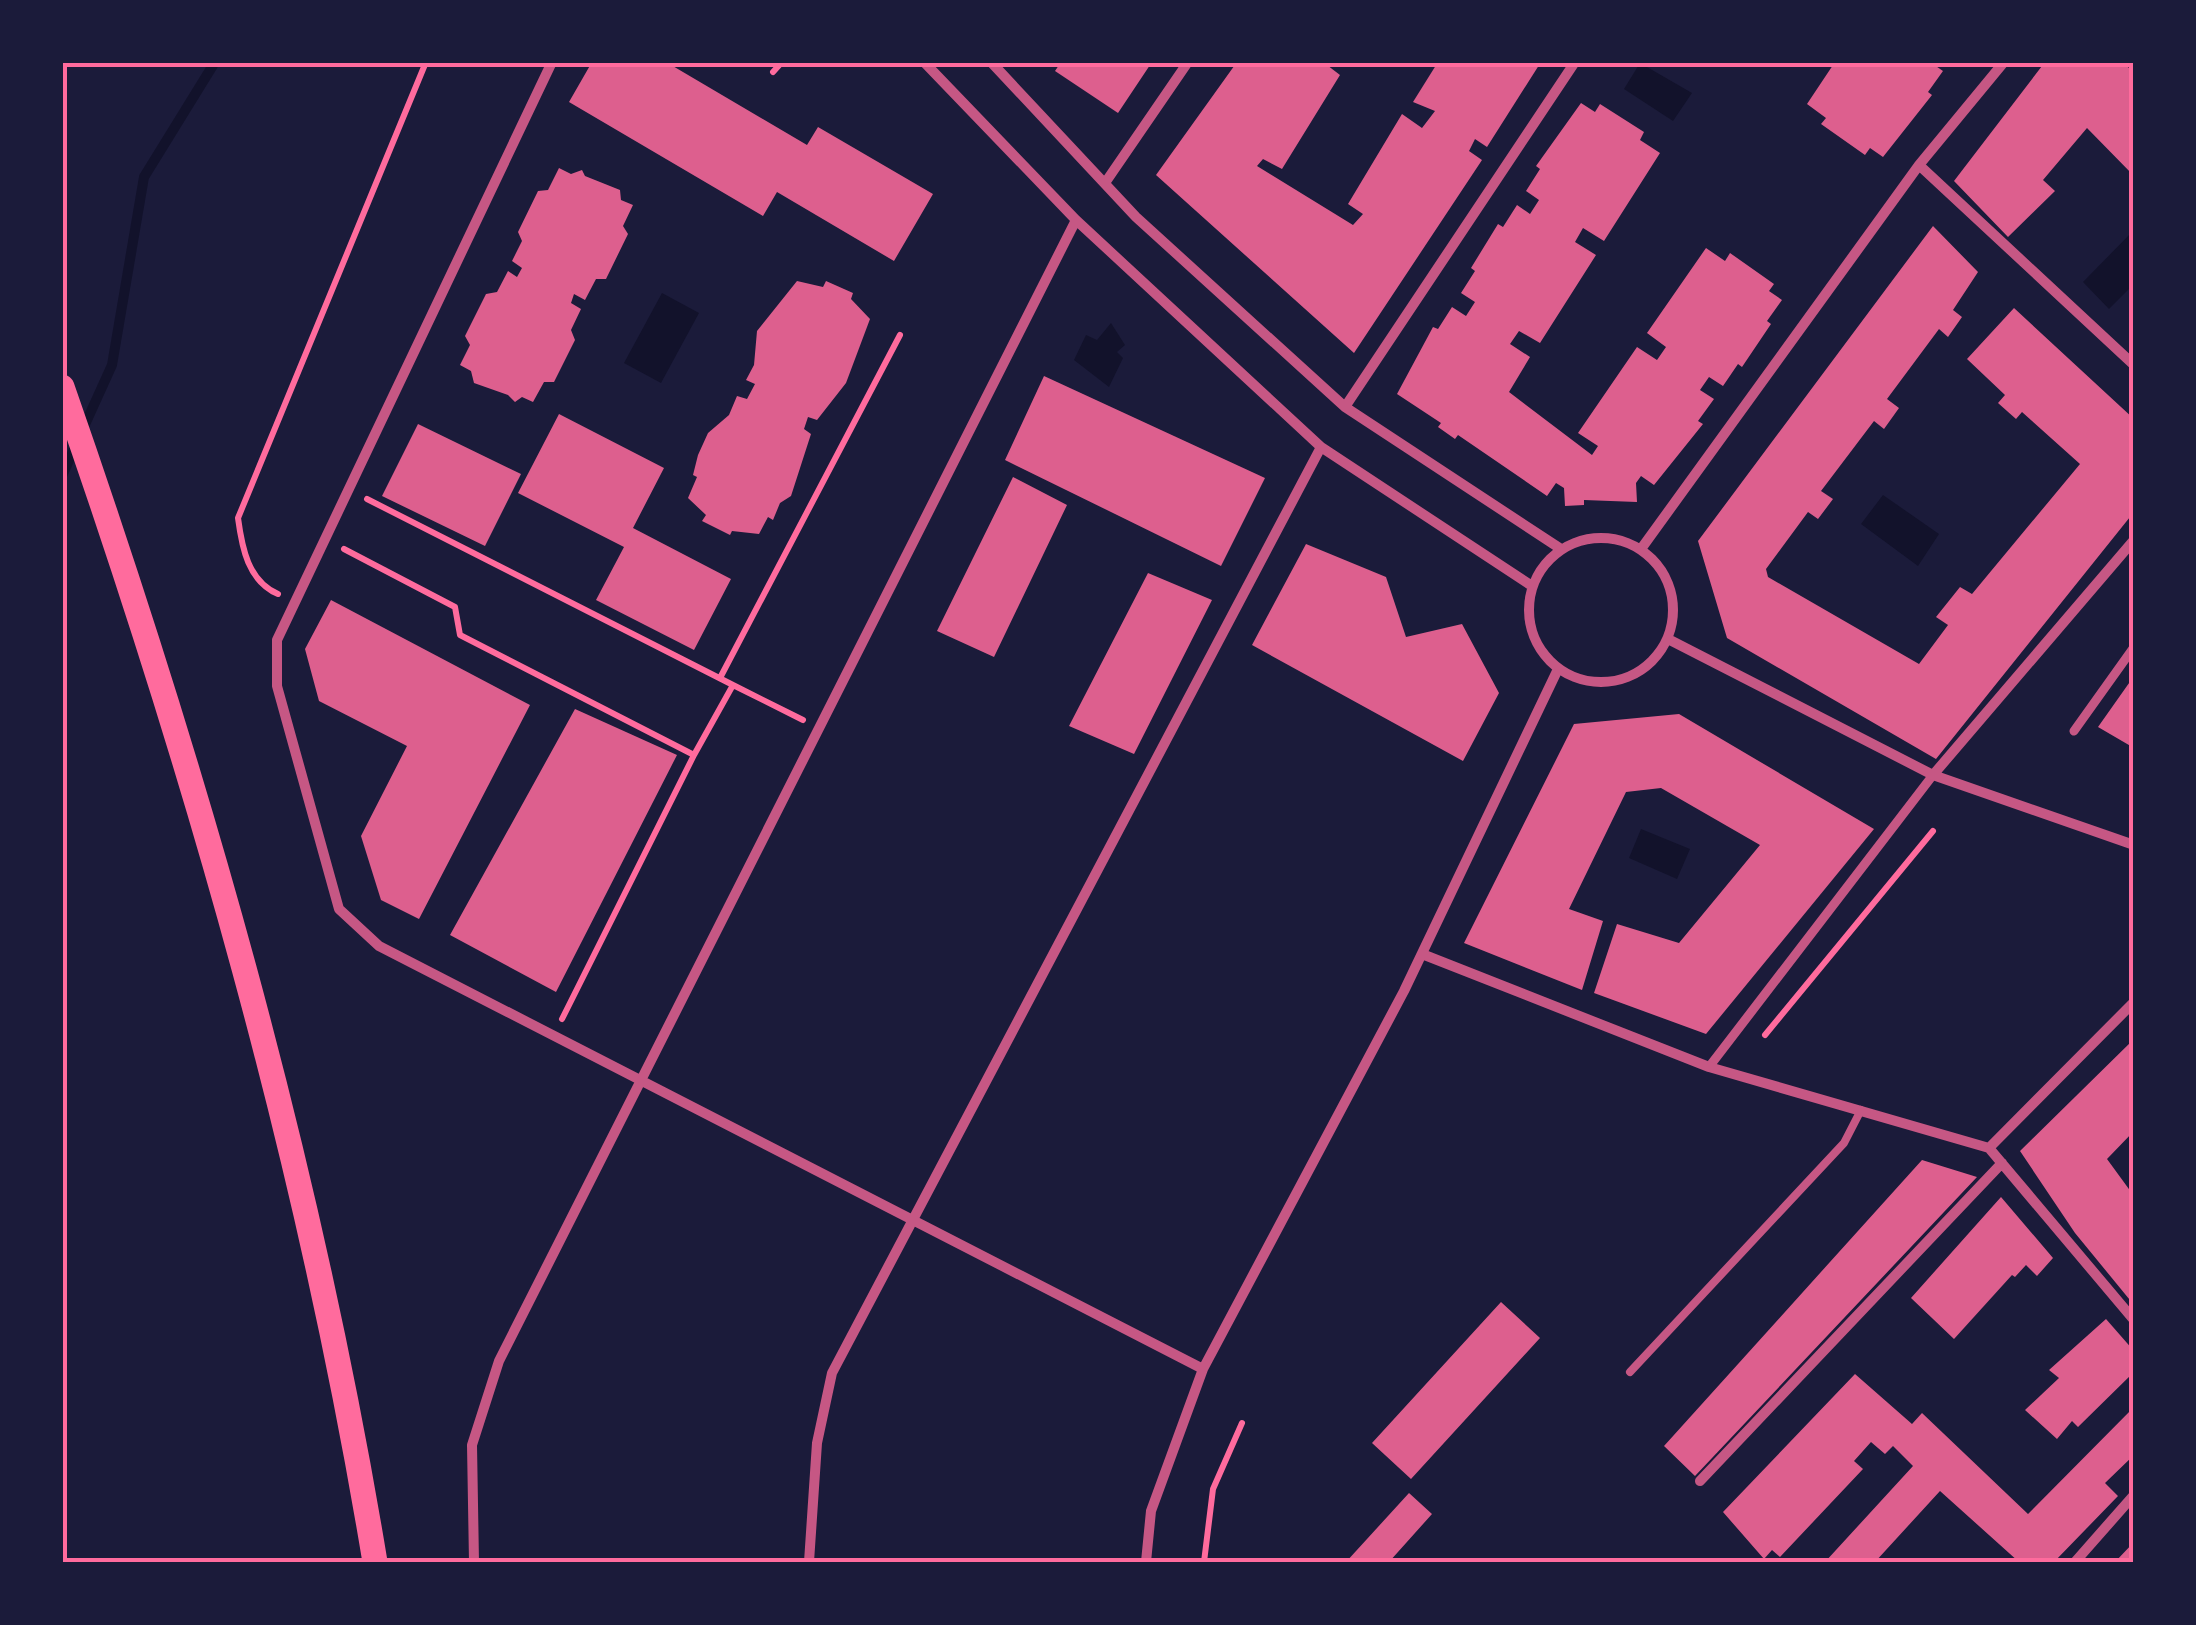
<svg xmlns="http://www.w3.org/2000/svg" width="2196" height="1625" font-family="'Public Sans',sans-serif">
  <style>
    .water { fill: #12122b }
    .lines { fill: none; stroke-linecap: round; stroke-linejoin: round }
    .stream { stroke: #12122b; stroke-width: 10 }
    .building { fill: #dd5f8e }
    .path { stroke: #ff6b9d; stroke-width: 6 }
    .service { stroke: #c65784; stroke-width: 8 }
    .pedestrian { stroke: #c65784; stroke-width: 9 }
    .minor { stroke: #c65784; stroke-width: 10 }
    .primary { stroke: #ff6b9d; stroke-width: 25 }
    .neatline { fill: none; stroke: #ff6b9d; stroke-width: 4 }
  </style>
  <rect width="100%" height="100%" fill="#1b1b3a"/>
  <path class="water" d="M1640 63 1692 93 1673 121 1624 89Z
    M2133 231V285L2109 309 2083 282Z
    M662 293 699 313 661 383 624 363Z
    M1111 323 1125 345 1117 352 1123 358 1109 387 1074 360 1086 335 1097 340Z
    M1883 495 1939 534 1918 566 1861 524Z
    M1641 829 1690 849 1677 879 1629 858Z"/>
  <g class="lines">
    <path class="stream" d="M83 429 112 365 144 177 215 62
      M62 476 76 445"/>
  </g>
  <path class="building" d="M592 62H666L807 145 818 127 933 194 894 261 777 192 763 216 569 102Z
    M1061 62H1152L1118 113 1055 71Z
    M1237 62H1323L1340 75 1282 169 1263 159 1257 166 1353 225 1363 214 1348 204 1402 114 1422 128 1435 111 1413 102 1438 62H1541L1487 147 1475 139 1469 151 1482 160 1354 353 1156 175Z
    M1835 62H1930L1943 71 1928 92 1932 95 1883 157 1870 148 1865 155 1821 124 1826 118 1807 104Z
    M2045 62H2123L2134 73V176L2087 128 2043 180 2055 191 2008 237 1954 181Z
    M1581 103 1595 112 1600 104 1644 132 1640 140 1660 153 1604 241 1583 228 1575 242 1596 255 1540 343 1519 331 1510 344 1530 357 1509 392 1592 455 1598 446 1578 433 1637 347 1657 360 1666 347 1647 333 1706 248 1725 261 1730 253 1774 284 1769 291 1782 300 1767 321 1771 324 1742 367 1738 364 1723 386 1709 377 1700 390 1714 399 1698 421 1703 424 1654 485 1641 476 1636 483 1637 502 1584 500V505L1565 506 1564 488 1556 483 1547 496 1458 435 1455 439 1438 427 1441 423 1397 394 1433 327 1438 329 1452 307 1466 316 1475 302 1461 293 1475 271 1471 268 1498 224 1503 227 1517 205 1530 214 1539 200 1526 191 1540 169 1536 166Z
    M559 168 571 174 582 170 585 176 620 190 621 200 633 205 623 226 628 234 606 279H596L585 300 574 294 571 303 581 309 571 330 575 340 554 382H544L533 402 522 397 515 402 508 395 474 383 471 371 460 365 470 345 465 336 486 294 497 292 508 271 517 277 522 268 512 261 522 241 518 232 538 191 548 190Z
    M1933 226 1978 272 1953 310 1962 317 1948 337 1939 329 1887 399 1899 408 1884 429 1874 421 1821 491 1833 499 1818 519 1808 512 1766 569 1768 577 1919 664 1948 625 1936 617 1960 587 1972 594 2080 464 2022 412 2016 419 1998 403 2005 395 1967 359 2014 308 2134 419V512L1936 759 1727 638 1698 541Z
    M797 281 823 287 826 281 853 293 851 299 870 319 846 383 817 420 808 417 804 429 811 434 791 496 780 503 773 520 768 517 759 534 732 531 730 535 702 521 706 515 688 498 697 477 693 475 698 455 708 433 729 415 737 396 747 399 755 384 746 380 754 365 757 331Z
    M1044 376 1265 478 1221 566 1005 460Z
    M559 414 664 468 633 528 731 579 694 650 596 600 624 547 518 493Z
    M418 424 521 474 485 546 382 496Z
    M1013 477 1067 505 994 657 937 631Z
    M1306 544 1386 577 1406 637 1462 624 1499 693 1463 761 1252 645Z
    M1148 573 1212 600 1134 754 1069 726Z
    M331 600 530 705 419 919 381 900 361 836 407 746 319 701 305 649Z
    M2134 676V748L2098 727Z
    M575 709 677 755 556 992 450 935Z
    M1679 714 1874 829 1706 1034 1594 993 1617 924 1679 943 1760 845 1661 788 1626 792 1569 909 1603 921 1582 990 1464 943 1574 724Z
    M2134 1039V1131L2107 1159 2134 1196V1305L2075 1233 2020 1151Z
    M1922 1160 1977 1177 1695 1476 1664 1446Z
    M2001 1197 2053 1258 2037 1276 2026 1265 2015 1277 2012 1275 1954 1339 1911 1298Z
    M1501 1302 1540 1338 1411 1479 1372 1443Z
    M2106 1319 2134 1351V1372L2078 1427 2072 1421 2057 1439 2025 1410 2059 1378 2049 1370Z
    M1855 1374 1912 1424 1922 1413 2028 1514 2134 1407V1455L2105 1483 2118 1496 2054 1562H2019L1940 1491 1875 1562H1825L1913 1466 1893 1446 1885 1454 1871 1442 1854 1461 1863 1469 1780 1557 1772 1550 1764 1559 1723 1512Z
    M1409 1493 1432 1514 1389 1562H1346Z
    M2134 1542V1562H2115Z"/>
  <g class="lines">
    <path class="path" d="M773 72 782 62
      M367 499 733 685 694 755
      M344 549 455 607 460 635 694 755 562 1019
      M278 594C248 581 242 548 238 518L426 62
      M720 678 900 335
      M733 685 803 720
      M1765 1035 1933 831
      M1204 1562 1213 1489 1242 1423"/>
    <path class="service" d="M1630 1372 1844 1143 1861 1110"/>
    <path class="pedestrian" d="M2074 731 2134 647
      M1709 1067 1933 775"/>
    <path class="minor" d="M552 62 277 640V686L339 909 379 946 1203 1369
      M924 62 1076 220 1321 447 1532 586
      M991 62 1136 217 1345 407 1561 549
      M1919 165 2134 365
      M1105 183 1188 62
      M1345 407 1575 62
      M1529 610a72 72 0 1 1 144 0a72 72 0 1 1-144 0Z
      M1641 549 1919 165 2004 62
      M1668 639 1933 775 2134 845
      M1933 775 2134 540
      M1422 954 1709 1067 1989 1148 2134 1320
      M1989 1148 2134 1002
      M1700 1481 2002 1163
      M474 1562 472 1445 499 1361 1076 220
      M809 1562 817 1443 832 1373 1321 447
      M1146 1562 1151 1511 1203 1369 1404 991 1558 669
      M2075 1562 2134 1495"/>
    <path class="primary" d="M62 387C196 770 309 1162 375 1562"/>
  </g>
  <rect width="2196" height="1625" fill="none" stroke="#1b1b3a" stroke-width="130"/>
  <rect x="65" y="65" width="2066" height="1495" class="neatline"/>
</svg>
